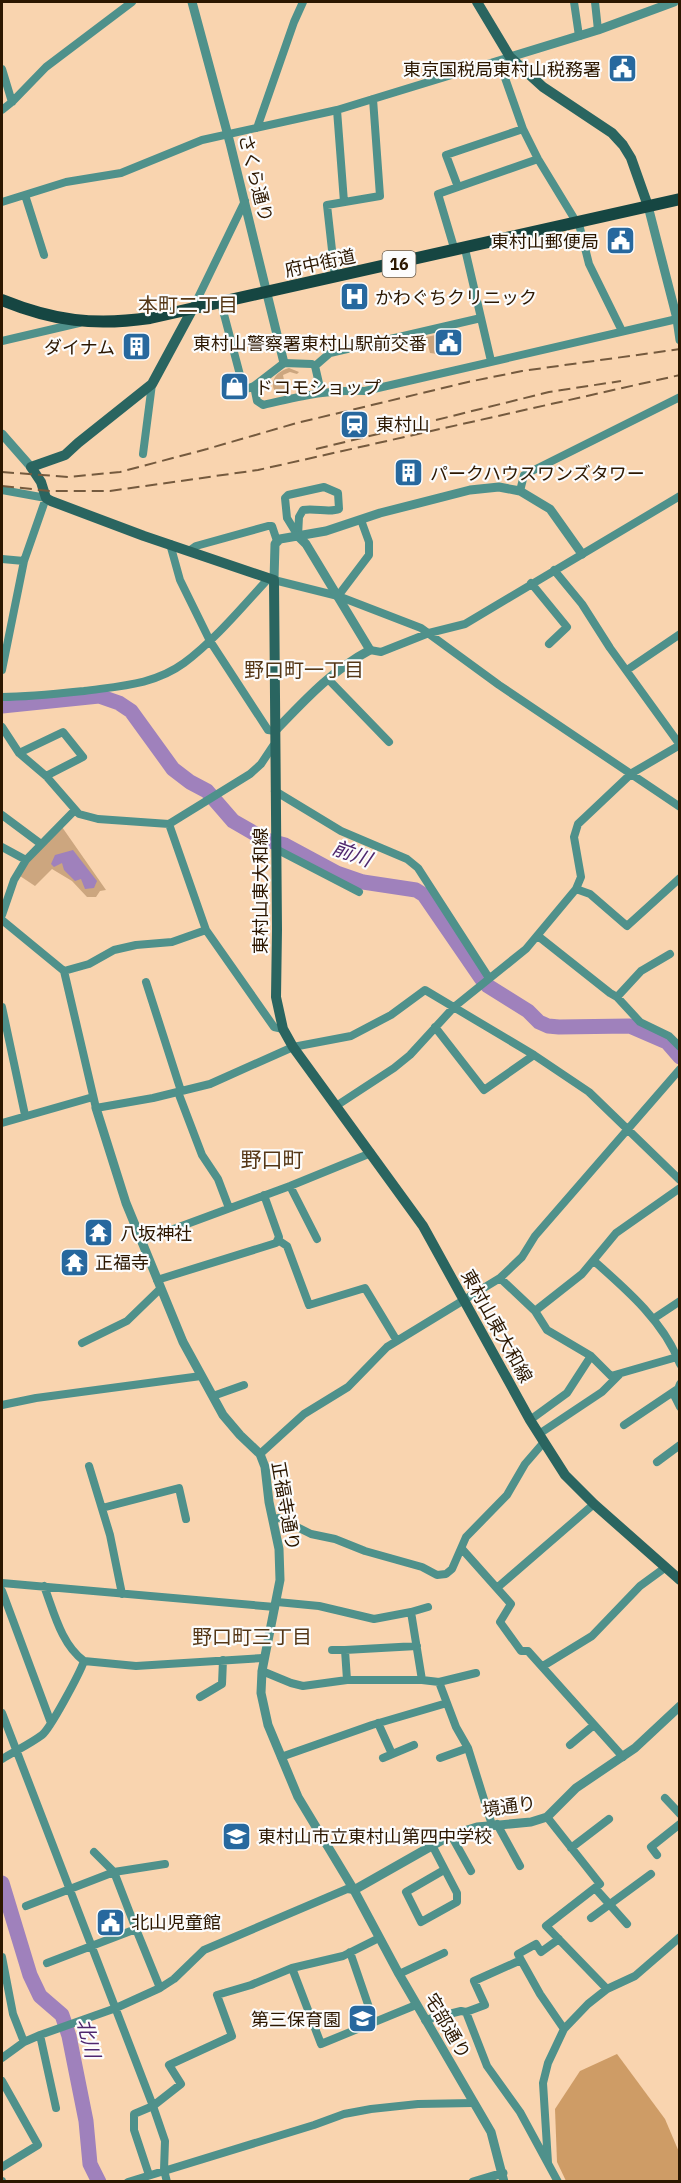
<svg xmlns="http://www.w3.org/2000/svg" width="681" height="2183" font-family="'IBM Plex Sans','Noto Sans JP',sans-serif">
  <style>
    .green { fill: #cca67f }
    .forest { fill: #ce9c66 }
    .water { fill: #9f81bc }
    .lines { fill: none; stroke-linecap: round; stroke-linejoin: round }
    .river { stroke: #9f81bc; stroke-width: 15 }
    .minor { stroke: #4f918b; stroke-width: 8 }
    .tertiary { stroke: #4f918b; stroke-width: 9 }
    .secondary { stroke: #2a6560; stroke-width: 10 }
    .primary { stroke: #164642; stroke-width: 12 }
    .rail { stroke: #755a3e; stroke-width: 2; stroke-dasharray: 12 6; stroke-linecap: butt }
    .labels { text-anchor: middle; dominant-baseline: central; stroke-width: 4.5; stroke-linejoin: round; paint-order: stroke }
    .shield { fill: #fcfcfc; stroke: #6a5c4c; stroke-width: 1.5 }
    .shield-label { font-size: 16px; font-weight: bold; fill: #2c1700 }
    .poi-label { font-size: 18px; fill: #2c1700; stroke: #fcfcfc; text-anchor: start }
    .street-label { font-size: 18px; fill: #2c1700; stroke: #fcfcfc }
    .neighbourhood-label { font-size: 20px; fill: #553716; stroke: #fcfcfc }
    .water-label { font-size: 20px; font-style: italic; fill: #4f266e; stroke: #fcfcfc }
    .quarter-label { font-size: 21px; fill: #553716; stroke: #fcfcfc }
  </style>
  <rect width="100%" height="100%" fill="#f9d4af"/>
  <path class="green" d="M440 334 445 355 430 353 426 337Z
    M289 368 299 372 297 374 290 372 283 375 285 385 290 388 278 391 274 390C270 379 278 371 289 368Z
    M62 827 106 890 100 891 96 897H87L72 881 52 869 35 886 20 876 30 859Z"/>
  <path class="forest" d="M617 2054 665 2119 679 2152V2181H566L557 2162 555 2109 580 2071Z"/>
  <path class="water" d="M73 850 97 881 94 888 85 889 81 879 75 881 64 870 62 863 54 867 51 864 55 855Z"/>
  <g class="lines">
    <path class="river" d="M2 706 99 696 119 703 131 711 173 769 190 782 207 791 233 821 266 840 285 845 337 873 363 882 416 890 424 895 481 978 488 986 528 1011 539 1022 548 1026 559 1027 630 1026 667 1042 680 1057
      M2 1883 30 1975 40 1996 62 2015 69 2036 86 2121 90 2164 99 2182"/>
    <path class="minor" d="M574 2 579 36
      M595 2 598 30
      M499 61 523 129 538 159 580 228 589 264 622 331
      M2 69 12 102
      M2 110 12 102 46 67 132 2
      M337 110 344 202
      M257 128 294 22 303 2
      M523 129 446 155 458 187 538 159
      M25 195 44 255
      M2 202 66 182 121 173 202 140 337 110 510 57
      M465 249 491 361
      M455 251 438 194 458 187
      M335 277 327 205 380 196 373 99
      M221 303 244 390 254 386 284 363 312 364 315 366 321 392
      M193 308 245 201
      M2 341 79 323
      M315 366 330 353 481 318
      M254 386 257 401 263 405C298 397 329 389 365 391L677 319
      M143 454 152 384
      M324 487 338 493 339 509C330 513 316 508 303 510L299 517 298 536 287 518 285 498 288 495Z
      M2 490 46 498 24 561 2 670
      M520 491 524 475 680 397
      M170 544 180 580 210 641 268 730 275 731
      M189 551 196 546 268 526H272L277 541
      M2 559 24 561
      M554 570 582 604 610 648 680 745
      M274 580 338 596 421 628 499 685 680 807
      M531 583 567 627 549 644
      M338 596 369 555V542L361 520
      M370 650 381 652 429 633 465 624 680 496
      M627 670 680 634
      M328 679 389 742
      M2 697C29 697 56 694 84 691 119 686 154 685 184 663 214 641 243 606 268 579
      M2 727 19 753 46 776 79 814 98 819 169 824 250 774 261 764 273 746
      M19 753 63 732 83 757 46 776
      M275 791 341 831 407 859 418 868 489 978
      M2 815 41 844
      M169 824 206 930 274 1027 283 1029
      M2 847 26 860
      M276 849 359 892
      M576 889 590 894 627 926 680 878
      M2 915 14 880 26 860 75 810
      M2 920 64 971 96 1108 153 1098 210 1084 293 1047 351 1036 391 1015 425 990 534 1055 589 1092 680 1180
      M538 936 610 993 617 997 640 1022 669 1036 680 1047
      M64 971 89 964 114 950 136 945 172 942 206 930
      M146 982 181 1091
      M617 997 641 971 670 954
      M2 1007 25 1115
      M435 1027 484 1090 534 1055
      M178 1092 202 1155 218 1179 229 1208
      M336 1106 394 1068 410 1055 454 1007 526 949 576 889 581 877 574 837 578 824 632 773 680 745
      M2 1123 93 1097
      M290 1186 317 1239
      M278 1240 287 1246 309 1305 365 1288 397 1341
      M141 1241 290 1186 371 1153
      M594 1261C627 1290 664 1322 680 1364
      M500 1278 535 1311 547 1330 591 1356 611 1376 677 1357
      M157 1280 276 1243 279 1237 264 1195
      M535 1311 582 1274 616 1233 680 1188
      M653 1319 680 1301
      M82 1343 127 1321 160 1289
      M680 1384 675 1397 680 1407
      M213 1396 244 1385
      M2 1405 36 1398 201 1376
      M530 1420 567 1393 591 1356
      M624 1425 676 1390
      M539 1434 602 1392 619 1375
      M260 1454 304 1414 348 1387 387 1347 500 1278 522 1257 535 1236 680 1069
      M657 1462 680 1445
      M89 1466 110 1535 122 1594
      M102 1508 179 1488 186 1519
      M273 1519 279 1518 311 1534 335 1539 365 1551 422 1567 437 1575 446 1574 452 1569 466 1537 507 1495 525 1464 544 1442
      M462 1549 511 1604 500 1622 521 1651H528L623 1757
      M2 1583 275 1607
      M44 1586C54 1612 61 1644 84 1661L136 1666 263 1658
      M498 1587 594 1504
      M2 1591 51 1723
      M277 1602 319 1606 374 1619 411 1612
      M417 1646 345 1650 347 1680H422L411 1612 428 1607
      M332 1650H345
      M543 1666 592 1636 640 1586 666 1567
      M262 1671 291 1683 303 1686 347 1680
      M422 1680 439 1682 476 1673
      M439 1682 456 1727 468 1748 492 1825
      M200 1697 222 1684 223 1660
      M2 1713 153 2106 165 2141 164 2170 167 2182
      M378 1723 392 1754
      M570 1745 594 1725
      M281 1757 372 1725 447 1703
      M383 1758 414 1745
      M440 1758 468 1748
      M2 1759C15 1751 30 1744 42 1735 50 1729 80 1673 84 1661
      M665 1798 680 1814
      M547 1817 600 1884 546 1926 607 1989
      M497 1824 520 1866
      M451 1835 471 1871
      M432 1845 457 1893V1902L421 1922 406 1892 444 1870
      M571 1848 609 1819
      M657 1855 651 1847 680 1824
      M595 1888 627 1924
      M26 1906 114 1872 165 1864
      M591 1918 651 1874
      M136 1929 160 1988
      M379 1938 343 1956 292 1968 321 2044 416 2005
      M350 1952 374 2022
      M2 1957 13 2014 24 2042
      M521 1960 518 1954 536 1944 541 1952 559 1939
      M47 1963 136 1929 114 1872 94 1852
      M399 1974 444 1953
      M466 2012 487 2066 520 2112 558 2182
      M425 2020 461 2011 466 2012 485 2005 474 1981 521 1960 540 1994 564 2029
      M40 2035 56 2108
      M2 2058 24 2042 40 2035 116 2008 160 1988 174 1979 204 1950 347 1889 354 1890
      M2 2081 38 2145 2 2167
      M548 2163 543 2083 548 2063 564 2029 588 2004 607 1989 635 1976 680 1937
      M149 2175 134 2130V2114L153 2106 181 2084 169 2065 232 2036 217 1995 251 1985 292 1968
      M2 2181V2182
      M128 2182 314 2125 344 2114 371 2109 418 2104 473 2103"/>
    <path class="tertiary" d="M192 2 230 143 284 363
      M510 57 598 30 674 2
      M648 206 677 319 680 340
      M2 434 31 467
      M274 580 275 544 280 539 326 531 380 513 470 490 499 487 520 491 550 509 582 554
      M275 731C304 701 332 670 370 650L306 544 298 536
      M96 1108 126 1203 183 1342 223 1415 240 1435 260 1454 265 1467 269 1502 279 1549 280 1580 262 1671 261 1693 268 1725 298 1797 354 1890 399 1974 491 2132 504 2182
      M354 1890 451 1835 477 1827 531 1822 547 1817 576 1788 635 1748 680 1706
      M473 2182 503 2173"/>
    <path class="secondary" d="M477 2 510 57 543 87 612 133 623 145 631 158 648 206
      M192 310 152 384 78 443 65 455 31 467 41 482 46 498 51 501 144 536 274 580 277 929 276 997 283 1029 293 1047 423 1226 530 1420 565 1475 594 1504 680 1580"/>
    <path class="primary" d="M2 300C54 321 94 326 150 318L680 199"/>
    <path class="rail" d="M436 420 549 392 621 381
      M316 449 407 427
      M2 472 69 477 120 472 207 449 297 423 468 382 522 371 680 349
      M2 486 50 491H110L258 470 680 375"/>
  </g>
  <defs>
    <symbol id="civic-square" viewBox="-11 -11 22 22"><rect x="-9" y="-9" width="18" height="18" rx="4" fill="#27689e" stroke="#fcfcfc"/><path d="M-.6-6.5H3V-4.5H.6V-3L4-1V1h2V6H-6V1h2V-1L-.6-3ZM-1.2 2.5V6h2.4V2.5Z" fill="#fff"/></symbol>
    <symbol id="hospital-square" viewBox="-11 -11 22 22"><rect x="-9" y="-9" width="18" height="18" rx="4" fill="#27689e" stroke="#fcfcfc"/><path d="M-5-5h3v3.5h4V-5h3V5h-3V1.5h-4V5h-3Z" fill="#fff"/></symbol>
    <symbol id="building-square" viewBox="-11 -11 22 22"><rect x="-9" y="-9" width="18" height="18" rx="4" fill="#27689e" stroke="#fcfcfc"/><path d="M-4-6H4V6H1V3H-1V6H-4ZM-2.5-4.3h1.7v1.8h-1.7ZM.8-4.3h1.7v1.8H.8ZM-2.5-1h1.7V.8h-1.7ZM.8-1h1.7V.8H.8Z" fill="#fff"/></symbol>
    <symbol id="shop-square" viewBox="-11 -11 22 22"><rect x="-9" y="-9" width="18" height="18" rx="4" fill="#27689e" stroke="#fcfcfc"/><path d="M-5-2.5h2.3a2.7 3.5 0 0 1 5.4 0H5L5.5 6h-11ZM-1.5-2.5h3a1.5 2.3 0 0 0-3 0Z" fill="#fff"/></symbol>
    <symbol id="station-square" viewBox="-11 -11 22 22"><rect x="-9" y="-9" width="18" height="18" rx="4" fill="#27689e" stroke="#fcfcfc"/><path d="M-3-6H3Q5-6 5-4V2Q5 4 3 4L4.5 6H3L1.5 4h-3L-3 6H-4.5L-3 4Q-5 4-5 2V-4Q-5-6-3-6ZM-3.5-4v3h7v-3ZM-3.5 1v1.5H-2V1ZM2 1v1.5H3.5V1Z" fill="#fff"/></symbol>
    <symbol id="temple-square" viewBox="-11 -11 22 22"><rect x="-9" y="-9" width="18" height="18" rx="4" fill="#27689e" stroke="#fcfcfc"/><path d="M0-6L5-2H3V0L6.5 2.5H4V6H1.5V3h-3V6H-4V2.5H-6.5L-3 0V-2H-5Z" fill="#fff"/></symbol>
    <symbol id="school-square" viewBox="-11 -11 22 22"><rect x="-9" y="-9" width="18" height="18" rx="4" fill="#27689e" stroke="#fcfcfc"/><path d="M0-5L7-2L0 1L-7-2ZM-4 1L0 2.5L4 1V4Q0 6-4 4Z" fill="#fff"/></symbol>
  </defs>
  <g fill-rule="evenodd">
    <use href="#civic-square" x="606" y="52" width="33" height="33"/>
    <use href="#civic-square" x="604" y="224" width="33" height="33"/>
    <use href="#hospital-square" x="338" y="280" width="33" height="33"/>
    <use href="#civic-square" x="432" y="326" width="33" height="33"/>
    <use href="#building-square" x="120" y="330" width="33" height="33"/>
    <use href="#shop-square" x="218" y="370" width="33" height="33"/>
    <use href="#station-square" x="338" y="408" width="33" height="33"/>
    <use href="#building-square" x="392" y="456" width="33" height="33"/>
    <use href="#temple-square" x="82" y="1216" width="33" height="33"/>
    <use href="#temple-square" x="58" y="1246" width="33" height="33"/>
    <use href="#school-square" x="220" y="1820" width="33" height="33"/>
    <use href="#civic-square" x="94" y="1906" width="33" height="33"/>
    <use href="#school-square" x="346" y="2002" width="33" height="33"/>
  </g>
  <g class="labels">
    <rect class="shield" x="382.5" y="251" width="33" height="26" rx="4.5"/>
    <g class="shield-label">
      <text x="399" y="264">16</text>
    </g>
    <g class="poi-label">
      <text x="601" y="69" text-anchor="end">東京国税局東村山税務署</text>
      <text x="599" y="241" text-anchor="end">東村山郵便局</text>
      <text x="375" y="297">かわぐちクリニック</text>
      <text x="427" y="343" text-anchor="end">東村山警察署東村山駅前交番</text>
      <text x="115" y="347" text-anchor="end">ダイナム</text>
      <text x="255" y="387">ドコモショップ</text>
      <text x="376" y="424">東村山</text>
      <text x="430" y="473">パークハウスワンズタワー</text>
      <text x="120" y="1233">八坂神社</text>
      <text x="95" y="1262">正福寺</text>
      <text x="258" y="1836">東村山市立東村山第四中学校</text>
      <text x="131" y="1922">北山児童館</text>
      <text x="341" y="2019" text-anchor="end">第三保育園</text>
    </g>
    <g class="street-label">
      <text transform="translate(256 178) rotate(76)">さくら通り</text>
      <text transform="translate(320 263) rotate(-12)">府中街道</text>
      <text transform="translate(260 891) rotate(-90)">東村山東大和線</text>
      <text transform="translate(497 1326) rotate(61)">東村山東大和線</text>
      <text transform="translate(286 1506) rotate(80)">正福寺通り</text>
      <text transform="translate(509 1806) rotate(-8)">境通り</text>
      <text transform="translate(448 2026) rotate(60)">宅部通り</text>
    </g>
    <g class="neighbourhood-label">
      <text x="188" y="304">本町二丁目</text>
      <text x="304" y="669">野口町一丁目</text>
      <text x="252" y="1636">野口町三丁目</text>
    </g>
    <g class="water-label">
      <text transform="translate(352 853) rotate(20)">前川</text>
      <text transform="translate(89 2038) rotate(76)">北川</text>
    </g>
    <g class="quarter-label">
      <text x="272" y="1159">野口町</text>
    </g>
  </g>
  <rect width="681" height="2183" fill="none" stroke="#2c1700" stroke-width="6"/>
</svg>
